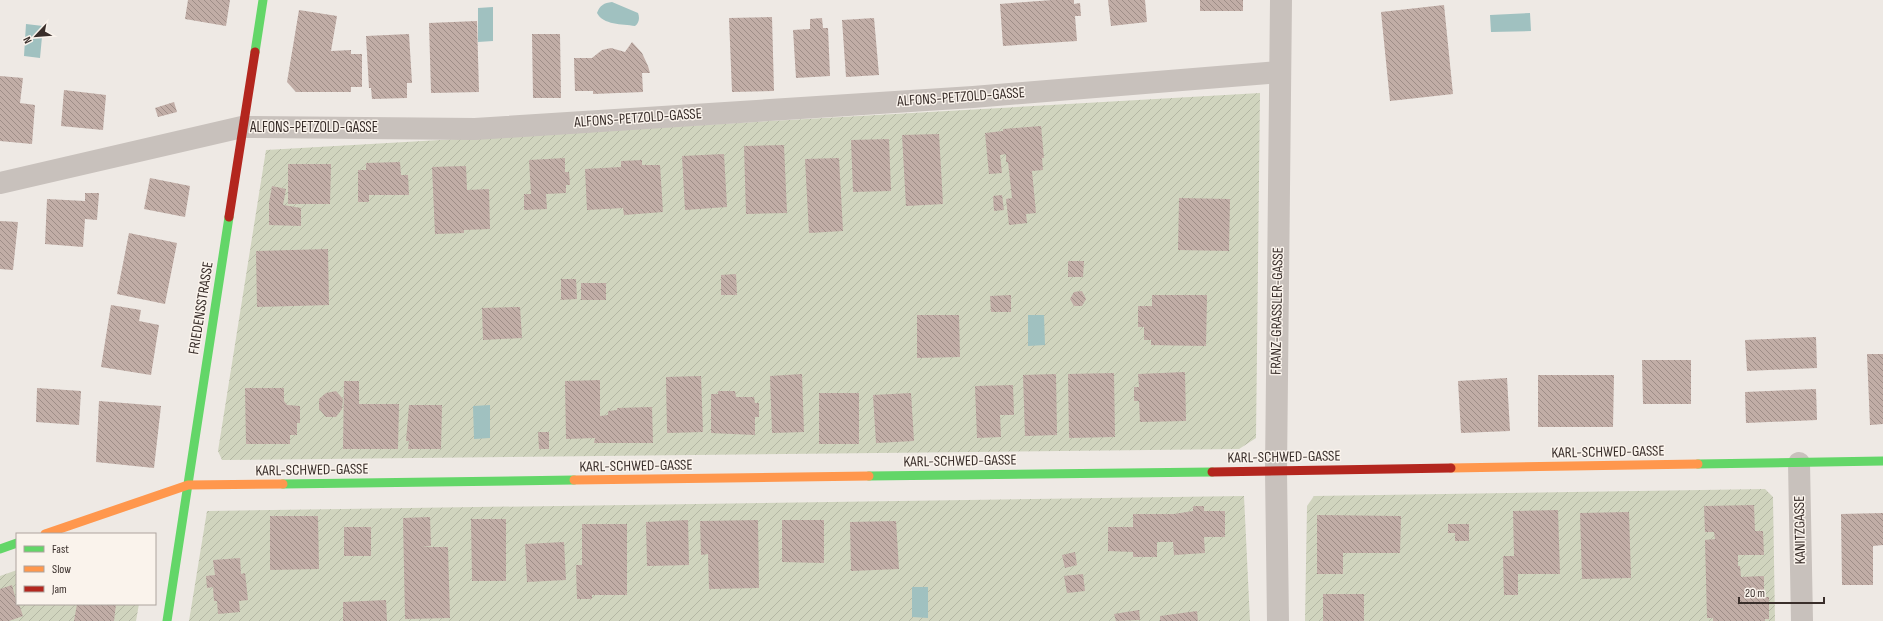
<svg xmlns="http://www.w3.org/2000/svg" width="1883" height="621" font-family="'Sofia Sans Condensed',sans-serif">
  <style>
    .garden { fill: url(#garden-furrows) }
    .water { fill: #a0c1c0 }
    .building { fill: url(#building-back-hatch) }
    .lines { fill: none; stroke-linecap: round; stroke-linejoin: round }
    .street { stroke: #c8c1bc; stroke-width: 22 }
    .fast { stroke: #63d668; stroke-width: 9 }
    .slow { stroke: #ff974d; stroke-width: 9 }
    .jam { stroke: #b3261e; stroke-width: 9 }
    .labels { text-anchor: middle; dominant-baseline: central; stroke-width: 3; stroke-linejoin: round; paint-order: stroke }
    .street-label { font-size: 15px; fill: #392e2a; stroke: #faf3ec }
  </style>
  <defs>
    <pattern id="garden-furrows" width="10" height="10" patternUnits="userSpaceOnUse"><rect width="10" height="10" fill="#d0d4be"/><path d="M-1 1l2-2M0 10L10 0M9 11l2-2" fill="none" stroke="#b3b6a3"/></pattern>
    <pattern id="building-back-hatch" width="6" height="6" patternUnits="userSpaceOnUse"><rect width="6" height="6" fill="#c1ada6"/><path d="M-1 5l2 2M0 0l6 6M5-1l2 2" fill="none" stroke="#9e8d87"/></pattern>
  </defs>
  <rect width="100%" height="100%" fill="#eee9e4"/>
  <path class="garden" d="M1260 93 1256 438 1239 449 222 460 218 451 266 150Z
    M1765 489 1773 497 1775 621H1305L1307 506 1314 496Z
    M1244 496 1250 621H189L207 511Z
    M17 570V604H139L136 621H0V576Z"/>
  <path class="water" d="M612 2 638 13C640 18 639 23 635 26 622 24 603 25 597 13 600 5 604 3 612 2Z
    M493 7V41L478 42V8Z
    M1530 13 1531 31 1491 32 1490 15Z
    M26 24 43 26 40 58 24 56Z
    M1028 315H1044L1045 345 1028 346Z
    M490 405V438L474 439 473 406Z
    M912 587H928V618L912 617Z"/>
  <path class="building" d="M188 0H230L226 26 185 19Z
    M1052 0H1074V4L1080 3 1081 16H1075L1077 41 1003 46 1000 4Z
    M1108 0H1145L1147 22 1111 26Z
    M1200 0H1243V11H1200Z
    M1444 5 1453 94 1390 101 1381 12Z
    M299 10 337 16 331 51 351 50V54H362V87H351V92H296L287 82Z
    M772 17 774 91 732 92 729 18Z
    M822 18 823 28H828L830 76 796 78 793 30 810 29V19Z
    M874 18 879 75 846 77 842 20Z
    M477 21 479 92 431 93 429 23Z
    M409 34 412 83H407V98L372 99 371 88H369L366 36Z
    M532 34H560L561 98H533Z
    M632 42 642 53 648 66 650 73H642L643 92 593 94V91H575L574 58H592L602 50 611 48 625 52Z
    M0 76 23 78 20 103 35 105 32 144 0 141Z
    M64 90 106 95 103 130 61 126Z
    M174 102 177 112 158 117 155 108Z
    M1041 126 1044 158H1042L1043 170 1032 171 1036 213 1026 214 1027 223 1009 225 1006 199 1012 198 1008 162H1006V154L1000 155 1002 173 989 174 985 133 1003 131V129Z
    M939 134 943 204 906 206 902 135Z
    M889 139 891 191 853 192 851 140Z
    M784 145 787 213 746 214 744 146Z
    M724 154 727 207 685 210 682 156Z
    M565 158V172H569L570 185H566V193L546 194 547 209 524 210V194H531L529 160Z
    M839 158 843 231 809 233 805 159Z
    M642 160V165H660L663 212 624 215 623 208 587 210 585 169 621 167V161Z
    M400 162 401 175H408L409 195H369V202H358V170H366V163Z
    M288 164H331L330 204H288Z
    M466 166 467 190 489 189 490 229 464 230V233L435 234 432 167Z
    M150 178 190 186 185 217 144 209Z
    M272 186 286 189 283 205 301 208V226L269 225V203Z
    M85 193H99L97 220 85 219 83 247 45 244 47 199 85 201Z
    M1002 195 1004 210 994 211 993 196Z
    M1179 198 1230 199 1229 251 1178 250Z
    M0 221 18 222 13 270 0 269Z
    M129 233 177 243 165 304 117 294Z
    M328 249 329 305 257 307 256 251Z
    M1068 261H1084L1083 277H1068Z
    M736 274 737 295H721V275Z
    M561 279H576L577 299 561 300Z
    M581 283H606V300H581Z
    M1082 291 1086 299 1082 306H1074L1070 299 1074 292Z
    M1011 295V312H991L990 296Z
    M1152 295H1207L1206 346 1151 345V340H1144V327H1138V306H1152Z
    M111 305 141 310 139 321 159 325 151 375 101 367Z
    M520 307 522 338 483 340 482 308Z
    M917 315H959L960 357 917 358Z
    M1816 337 1817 368 1747 371 1745 340Z
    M1867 354H1883V424L1870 425Z
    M1642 360H1691V404H1643Z
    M1185 372 1186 421 1140 422 1139 401H1134V387H1139L1138 374Z
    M1114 373 1115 437 1069 438 1068 374Z
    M802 374 804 432 772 433 770 376Z
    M1056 374 1057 435 1025 436 1023 375Z
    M1538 375H1614L1613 427H1538Z
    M701 376 703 432 667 433 666 377Z
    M1507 378 1510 431 1461 433 1458 381Z
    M600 380V416L608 415V411L617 410V408L652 407 653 443H594L595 438 566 439 565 381Z
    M344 381H359V404H399L398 449H343Z
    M1013 385 1014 415H1000L1001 437 977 438 975 386Z
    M37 388 81 391 79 425 36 422Z
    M245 388H284V401L287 405 300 406V423H297V435H290V444H246Z
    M1816 389 1817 420 1746 423 1745 392Z
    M336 391 343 399 342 409 336 417H326L319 409V399L326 393Z
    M718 391H735L736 397H754L755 403H759V417H755V435L711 433V394H718Z
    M819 393H859V444H819Z
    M911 393 914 441 876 443 873 395Z
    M99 401 161 406 154 468 96 462Z
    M409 405H442L441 449H408L409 441H406Z
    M538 432H549V449H539Z
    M1754 505 1755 531H1763L1764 555H1738V566H1740L1741 577 1764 576V597H1769V619H1765V621H1713V618H1707L1705 540 1715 539 1714 532H1705L1704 506Z
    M1193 506H1204V511H1225V537H1204L1205 553 1174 555 1173 542H1157V557H1133V552L1108 551V527H1133V514H1174L1193 511Z
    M1558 510 1560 574H1518V595H1504L1503 556H1514L1513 511Z
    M1629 512 1631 578 1582 579 1580 513Z
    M1883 513V545L1873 546V585H1842L1841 514Z
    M1317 515 1401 516 1400 553H1343V574H1317Z
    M270 516H318L319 569 270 570Z
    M430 517 431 546 421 547H448L450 618 405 619 403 518Z
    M471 519H506V581H472Z
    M688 520 689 565 647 566 646 522Z
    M758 520 759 588 709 589 708 554 701 555 700 521Z
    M782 520H824V563L782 562Z
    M896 521 899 569 851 571 850 522Z
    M582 524H627V595H592V599H577L576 565H582Z
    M1448 524H1469V541H1455V533H1448Z
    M344 527H371V556H344Z
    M564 542 566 580 527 582 525 544Z
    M1075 552 1077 565 1065 568 1062 555Z
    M240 558 241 574 245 573 248 600 239 601 240 612 218 614 217 601H214L213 587 207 588 206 576 215 575 213 560Z
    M1083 574 1085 591 1067 593 1064 576Z
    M12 585 17 604H19L23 616 9 621H0V589Z
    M1323 594H1364V621H1323Z
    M386 600 387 621H343V602Z
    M77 604H116L114 621H74Z
    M1139 610 1140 620 1116 621 1114 614Z
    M1197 611 1198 621H1160V616Z"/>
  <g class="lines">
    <path class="street" d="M0 183 242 127 475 129 973 97 1280 72
      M1799 463 1802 621
      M1278 621 1276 471 1281 0"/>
    <path class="fast" d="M255 52 263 0
      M1698 464 1883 461
      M869 476 1212 472
      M283 484 574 480
      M0 549 17 543
      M167 621 229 217"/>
    <path class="slow" d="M1451 468 1698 464
      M574 480 869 476
      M45 534 188 485 283 484"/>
    <path class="jam" d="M229 217 255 52
      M1212 472 1451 468"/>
  </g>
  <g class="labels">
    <g class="street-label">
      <text transform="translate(961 97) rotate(-4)">ALFONS-PETZOLD-GASSE</text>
      <text transform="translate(638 118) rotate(-4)">ALFONS-PETZOLD-GASSE</text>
      <text x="314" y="127">ALFONS-PETZOLD-GASSE</text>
      <text transform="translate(201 308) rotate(-81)">FRIEDENSSTRASSE</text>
      <text transform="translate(1277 311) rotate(-89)">FRANZ-GRASSLER-GASSE</text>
      <text transform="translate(1608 452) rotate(-1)">KARL-SCHWED-GASSE</text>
      <text transform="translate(1284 457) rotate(-1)">KARL-SCHWED-GASSE</text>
      <text transform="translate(960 461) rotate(-1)">KARL-SCHWED-GASSE</text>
      <text transform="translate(636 466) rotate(-1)">KARL-SCHWED-GASSE</text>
      <text transform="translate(312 470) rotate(-1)">KARL-SCHWED-GASSE</text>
      <text transform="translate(1800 530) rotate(-91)">KANITZGASSE</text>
    </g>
  </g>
  <rect x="16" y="533" width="140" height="72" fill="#faf3ec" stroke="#ada49e"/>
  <rect x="24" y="546" width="20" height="6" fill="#63d668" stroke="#ada49e"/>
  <text x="52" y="553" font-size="12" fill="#392e2a">Fast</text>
  <rect x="24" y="566" width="20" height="6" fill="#ff974d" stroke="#ada49e"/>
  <text x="52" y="573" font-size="12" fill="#392e2a">Slow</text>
  <rect x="24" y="586" width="20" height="6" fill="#b3261e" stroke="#ada49e"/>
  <text x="52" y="593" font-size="12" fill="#392e2a">Jam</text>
  <g transform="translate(36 36) rotate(244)" stroke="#faf3ec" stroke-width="3" paint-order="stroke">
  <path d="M0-3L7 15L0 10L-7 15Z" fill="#392e2a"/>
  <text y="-6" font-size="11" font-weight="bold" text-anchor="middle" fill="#392e2a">N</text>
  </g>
  <path d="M1739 597v6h85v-6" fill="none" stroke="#392e2a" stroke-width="2"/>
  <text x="1745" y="597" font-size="12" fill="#392e2a" stroke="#faf3ec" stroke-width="3" paint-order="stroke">20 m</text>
</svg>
